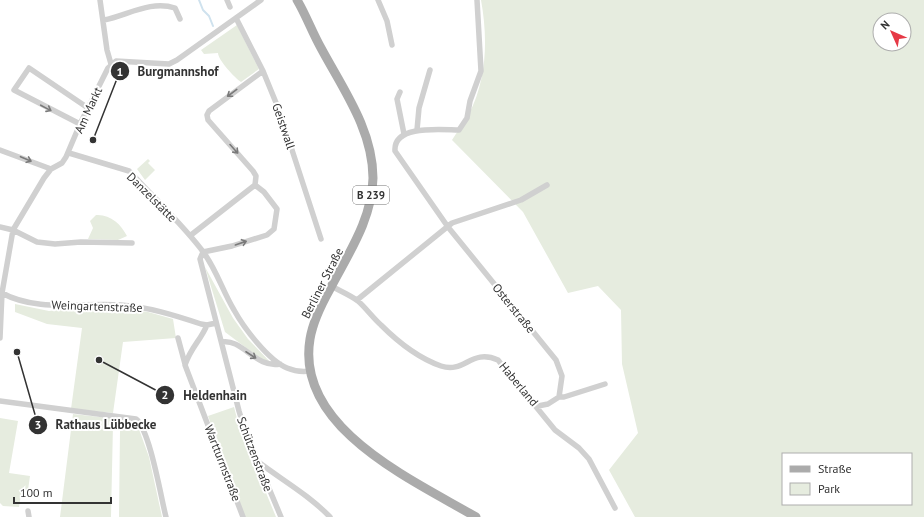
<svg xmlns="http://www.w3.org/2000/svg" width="924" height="517" font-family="'PT Sans',sans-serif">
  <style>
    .green { fill: #e6ecdf; fill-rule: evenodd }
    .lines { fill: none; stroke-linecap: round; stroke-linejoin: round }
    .stream { stroke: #cfe2ee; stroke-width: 2 }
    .street { stroke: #d0d0d0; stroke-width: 5.5 }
    .primary { stroke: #ababab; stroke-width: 9 }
    .oneway { stroke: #7a7a7a }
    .labels { text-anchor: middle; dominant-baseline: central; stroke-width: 4; stroke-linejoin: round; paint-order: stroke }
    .shield { fill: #fff; stroke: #707070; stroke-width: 1 }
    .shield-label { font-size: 11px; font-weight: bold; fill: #333 }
    .street-label { font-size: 12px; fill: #333; stroke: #fff }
    .leader { fill: none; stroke: #333; stroke-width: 1.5 }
    .callout-dot { fill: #333; stroke: #fff; stroke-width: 1.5 }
    .mark-label { font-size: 12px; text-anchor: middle; font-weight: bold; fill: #fff }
    .callout-label { font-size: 13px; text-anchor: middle; font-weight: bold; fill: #333; stroke: #fff; stroke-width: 4; stroke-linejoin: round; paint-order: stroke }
  </style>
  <rect width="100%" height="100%" fill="#fff"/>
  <path class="green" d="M481 0H924V517H635L609 470 638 433 622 364 621 310 598 286 568 293 523 212 452 140C457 132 464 123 469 114 487 79 488 38 481 0ZM880 20H904V44H880ZM783 454H911V504H783Z
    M237 25 259 69 241 82C235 78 218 60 218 53L204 54 201 50Z
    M148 159 150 161 148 163 155 170 145 180 137 169Z
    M96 215C110 214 121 224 127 236L118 240 88 239 93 228 90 221Z
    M205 267 233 318 248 339 271 363 265 362 225 332Z
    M15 304 49 311 75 308H119L148 312 173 319 176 338 123 342 113 413 71 409 82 328 47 324 15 312Z
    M234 407 240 430 276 517H245L208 416Z
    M73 414 136 421 149 457 162 517H119L120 430 119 421 114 419 113 424 111 517H60Z
    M0 418 18 421 9 473 30 476 28 490 22 489 19 507 3 506 0 503Z"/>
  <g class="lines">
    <path class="stream" d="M199 0 203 10 209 16 213 26"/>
    <path class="street" d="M100 0 107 50 111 64
      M227 0 230 7
      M378 0 387 21 392 45
      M477 0 481 71 470 101 467 118 459 130C443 130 393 124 395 151L448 227 556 360 562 376 559 397 548 404 538 406
      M236 18 263 71 279 110 321 239
      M104 20C128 15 151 0 175 8L180 19
      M400 92 397 99 404 134
      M80 124 14 90 29 68 88 108
      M417 130 419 108 430 70
      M0 150 51 169
      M69 153 129 171 135 177C158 202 184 226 204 253 217 271 223 292 234 310 244 328 268 360 287 368 294 371 302 372 310 371
      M255 185 256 176 253 171 208 120 207 115 209 111 263 71
      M0 227 13 230 37 242 55 244 81 242 132 243
      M191 235 255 185
      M203 252 200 259 239 411 245 431 281 517
      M203 252 232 246 267 235 274 229 277 209 264 192 255 185
      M331 286C340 291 350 295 358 301 366 308 373 318 381 325 398 342 418 358 441 366 465 374 471 348 498 360L555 430 579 448 589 459 615 508
      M0 292C37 313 81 302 121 305 148 307 174 315 201 324L207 325 216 323
      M357 300 452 223 521 200 547 185
      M207 325C201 340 191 347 185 365L243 517
      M0 338 2 293 13 230 44 178 51 169 62 163 66 157 80 124 108 68 116 61 169 64 177 60 261 0
      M178 338 185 364
      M222 342C242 338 256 369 280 364
      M559 397H564L605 384
      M0 401 136 419C150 430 161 498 166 517
      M257 461C282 480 309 495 330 517
      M28 511 29 517"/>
    <path class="primary" d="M297 0C306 15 312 32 321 48 343 89 373 130 373 178 372 220 348 254 330 289 321 305 313 321 310 339 295 428 413 480 476 517"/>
  </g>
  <defs><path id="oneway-shaft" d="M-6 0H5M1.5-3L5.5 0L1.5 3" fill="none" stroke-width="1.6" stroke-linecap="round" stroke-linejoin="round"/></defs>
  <g class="oneway">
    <use href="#oneway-shaft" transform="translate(232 93) rotate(143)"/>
    <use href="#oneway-shaft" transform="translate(46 108) rotate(28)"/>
    <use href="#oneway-shaft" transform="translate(234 149) rotate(48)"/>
    <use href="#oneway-shaft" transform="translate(26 159) rotate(23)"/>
    <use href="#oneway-shaft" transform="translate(241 243) rotate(-19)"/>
    <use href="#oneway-shaft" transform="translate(251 355) rotate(33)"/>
  </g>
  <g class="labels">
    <rect class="shield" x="353" y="186" width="36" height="18" rx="3"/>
    <g class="shield-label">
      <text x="371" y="195">B 239</text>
    </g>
    <g class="street-label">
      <text transform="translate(88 110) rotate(-65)">Am Markt</text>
      <text transform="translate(284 126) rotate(71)">Geistwall</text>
      <text transform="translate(152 197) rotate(45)">Danzelstätte</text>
      <text transform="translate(322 283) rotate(-63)">Berliner Straße</text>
      <text transform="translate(97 306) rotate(2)">Weingartenstraße</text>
      <text transform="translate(514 308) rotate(51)">Osterstraße</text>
      <text transform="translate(519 384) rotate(50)">Haberland</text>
      <text transform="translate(255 454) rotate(69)">Schützenstraße</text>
      <text transform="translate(223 463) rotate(69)">Wartturmstraße</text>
    </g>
  </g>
  <path class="leader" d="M93 140L120 71M99 360L165 395M17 352L38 425"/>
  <g class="callout-dot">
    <circle cx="93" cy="140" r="4"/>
    <circle cx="99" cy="360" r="4"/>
    <circle cx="17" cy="352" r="4"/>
    <circle cx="120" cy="71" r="10"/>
    <circle cx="165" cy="395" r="10"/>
    <circle cx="38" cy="425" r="10"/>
  </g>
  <g class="mark-label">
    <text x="120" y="76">1</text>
    <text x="165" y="399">2</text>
    <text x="38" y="429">3</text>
  </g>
  <g class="callout-label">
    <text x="178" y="76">Burgmannshof</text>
    <text x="215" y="400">Heldenhain</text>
    <text x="106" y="429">Rathaus Lübbecke</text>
  </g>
  <rect x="782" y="453" width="130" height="52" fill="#ffffff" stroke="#adadad"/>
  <rect x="790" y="466" width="20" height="6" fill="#ababab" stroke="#adadad"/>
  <text x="818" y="473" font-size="12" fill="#333333">Straße</text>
  <rect x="790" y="483" width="20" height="12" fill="#e6ecdf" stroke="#adadad"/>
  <text x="818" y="493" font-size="12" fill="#333333">Park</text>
  <g transform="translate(892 32) rotate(315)"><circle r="19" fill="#ffffff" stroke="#adadad"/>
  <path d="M0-3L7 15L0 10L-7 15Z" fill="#e63946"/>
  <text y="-6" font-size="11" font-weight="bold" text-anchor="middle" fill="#333333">N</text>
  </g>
  <path d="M14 497v6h97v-6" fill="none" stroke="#333333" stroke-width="2"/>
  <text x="20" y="497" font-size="12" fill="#333333" stroke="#ffffff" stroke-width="3" paint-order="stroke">100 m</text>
</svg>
